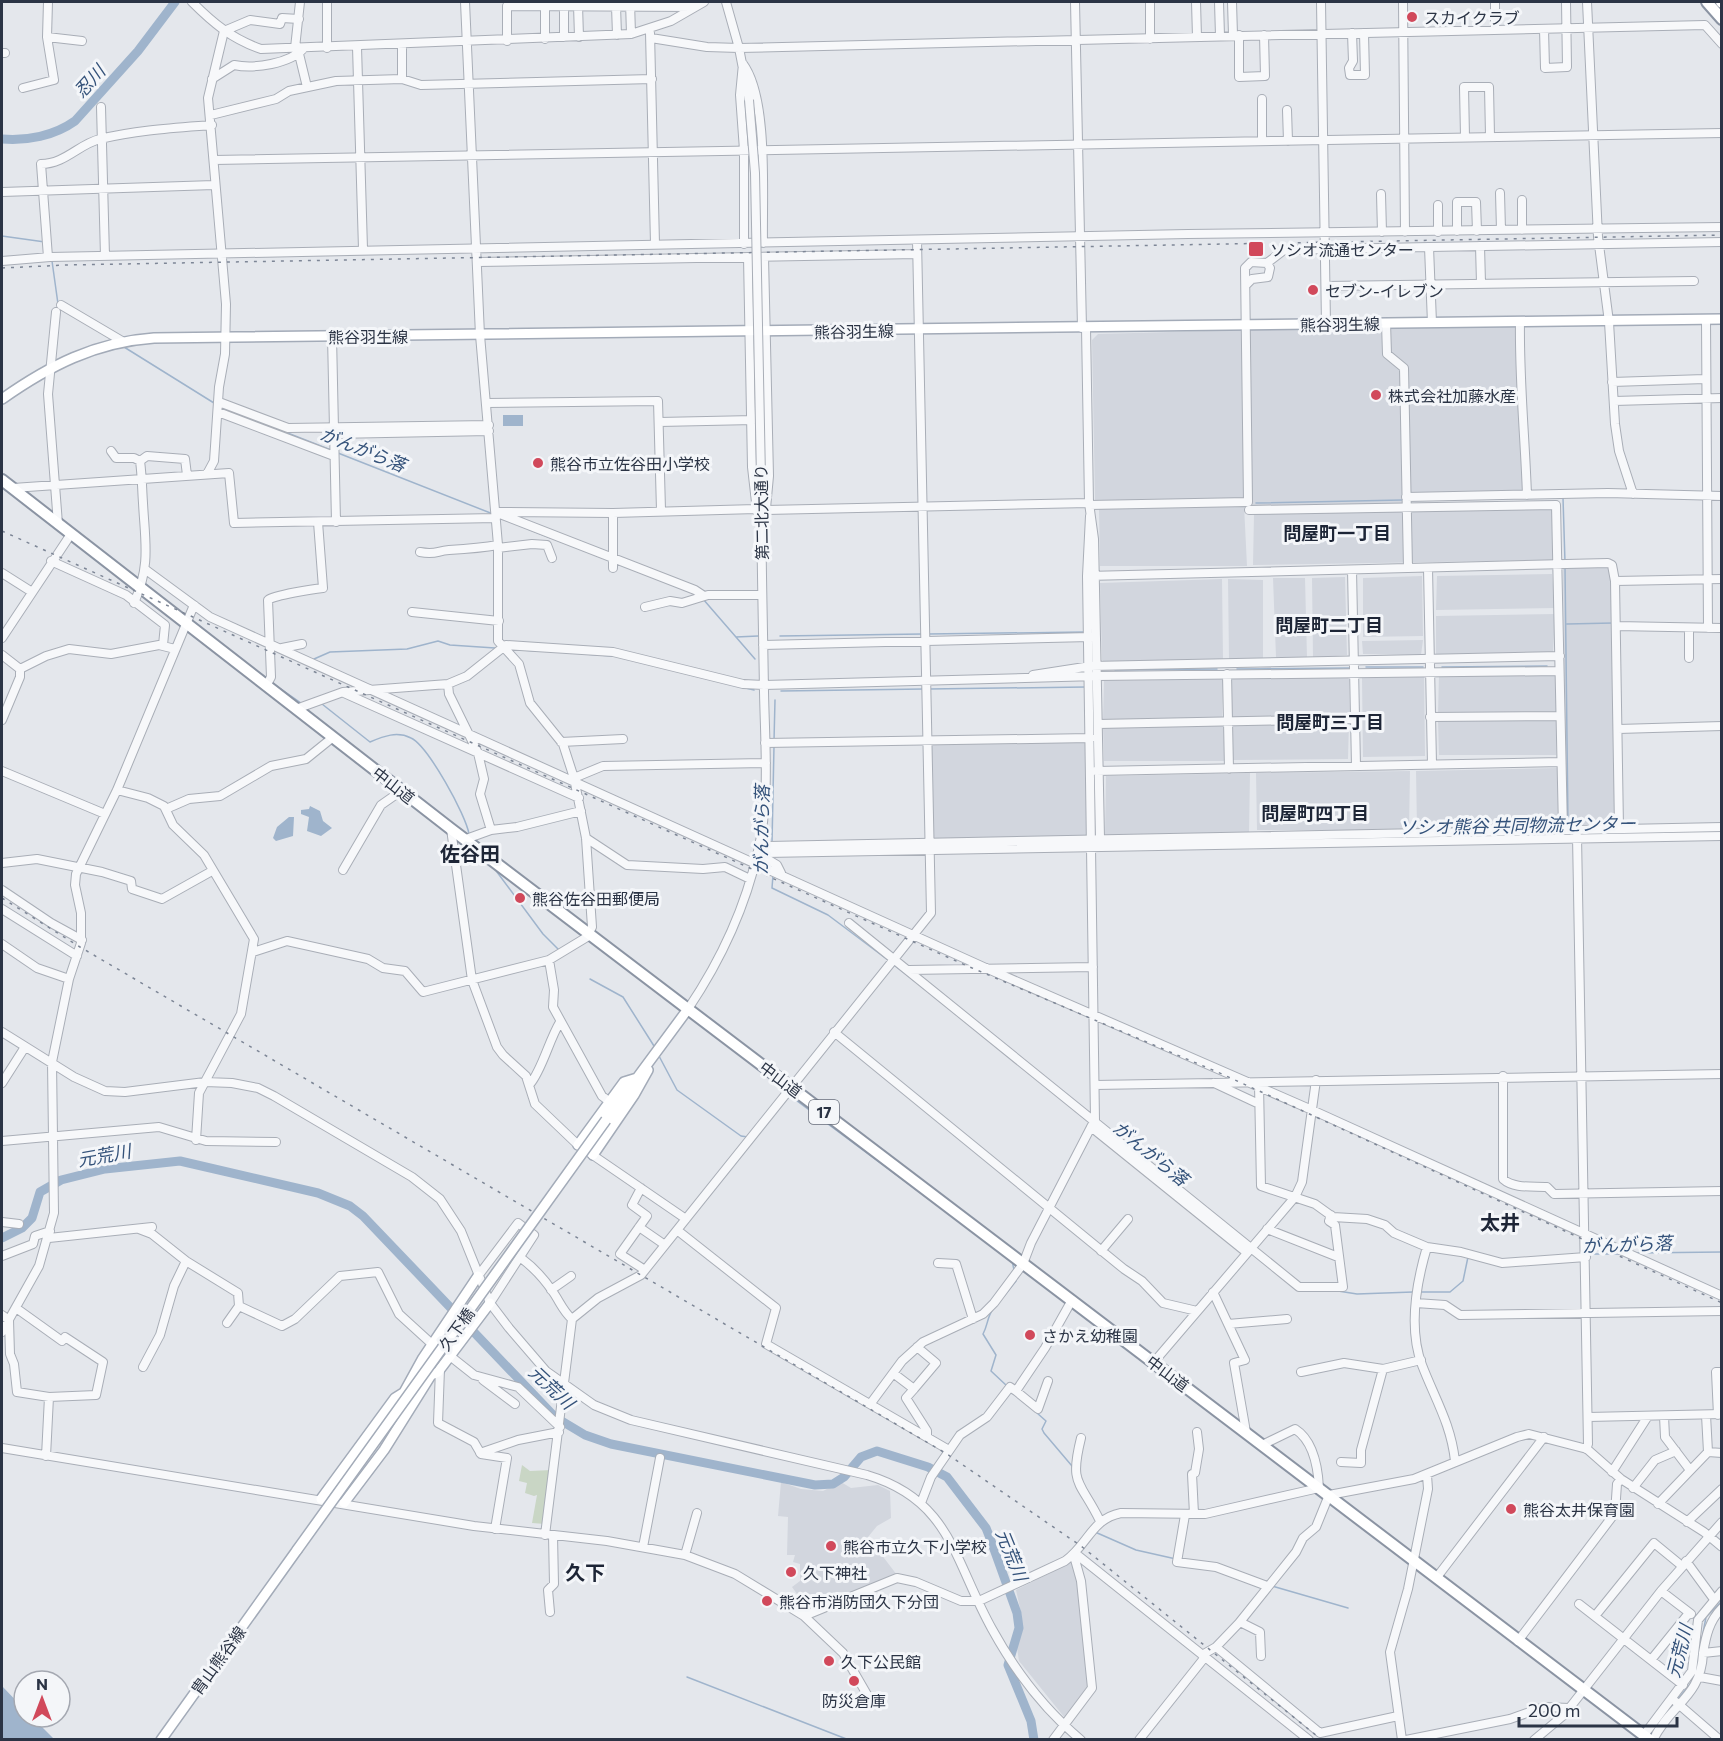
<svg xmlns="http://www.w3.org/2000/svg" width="1723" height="1741" font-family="Commissioner,'Noto Sans JP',sans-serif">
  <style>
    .built { fill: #d2d6de }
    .green { fill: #c9d6c5 }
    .water { fill: #9fb4cc }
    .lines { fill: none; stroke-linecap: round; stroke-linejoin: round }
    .stream { stroke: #9fb4cc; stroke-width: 1.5 }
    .river { stroke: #9fb4cc; stroke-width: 9 }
    .minor-casing { stroke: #a9aeb7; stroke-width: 10 }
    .major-casing { stroke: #a3abb8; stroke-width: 12 }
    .highway-casing { stroke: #8b94a3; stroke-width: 14 }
    .minor { stroke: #f7f8fa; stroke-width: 8 }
    .major { stroke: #fff; stroke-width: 9 }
    .highway { stroke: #fff; stroke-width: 10 }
    .rail { stroke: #7d8696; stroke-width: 1.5; stroke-dasharray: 3 6; stroke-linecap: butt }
    .minor-bridge-casing { stroke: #a9aeb7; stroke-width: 10; stroke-linecap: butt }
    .major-bridge-casing { stroke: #a3abb8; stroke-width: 12; stroke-linecap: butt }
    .minor-bridge { stroke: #f7f8fa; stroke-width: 8 }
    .major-bridge { stroke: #fff; stroke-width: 9 }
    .poi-dot { fill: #d1495b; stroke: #f4f6f9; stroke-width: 2 }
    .labels { text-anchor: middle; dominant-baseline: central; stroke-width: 6; stroke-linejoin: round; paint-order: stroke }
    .shield { fill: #f4f6f9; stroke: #676e7b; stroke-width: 1.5 }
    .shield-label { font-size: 15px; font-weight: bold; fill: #2b3445 }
    .poi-label { font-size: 16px; fill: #2b3445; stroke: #f4f6f9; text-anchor: start }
    .street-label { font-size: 16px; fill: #2b3445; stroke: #f4f6f9 }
    .water-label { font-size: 18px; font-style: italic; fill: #34527a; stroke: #f4f6f9 }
    .neighbourhood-label { font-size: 18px; font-weight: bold; fill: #1d2536; stroke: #f4f6f9 }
    .quarter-label { font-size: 20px; font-weight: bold; fill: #1d2536; stroke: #f4f6f9 }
  </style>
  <rect width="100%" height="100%" fill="#e4e7ec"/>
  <path class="built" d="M1518 327 1525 492 1405 496V506L1254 508 1250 504 1249 329Z
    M1243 330 1245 500H1095L1092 340 1098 334Z
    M1244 505 1247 566H1100L1099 508Z
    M1553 509 1552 560 1253 565 1254 514Z
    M1563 568H1608L1612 573 1616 821 1610 825 1566 827Z
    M1552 574 1555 608 1436 610 1437 576Z
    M1422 576 1423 636 1363 637V578Z
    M1345 577 1347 655 1313 658 1312 578Z
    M1273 578H1305L1307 658 1276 657Z
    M1222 579 1223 660 1104 662 1102 660 1100 583Z
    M1228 579 1263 580V659H1229Z
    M1555 614 1553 653 1436 654V616Z
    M1423 640 1421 655 1363 654 1362 641Z
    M1439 675H1556V713L1438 714Z
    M1347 677 1349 679 1350 716 1231 718 1230 679Z
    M1424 677 1425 756 1363 757 1362 678Z
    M1223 679 1222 718 1103 721 1104 681Z
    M1557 719 1556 755H1439L1438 721Z
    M1349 722 1348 759 1231 760 1233 724Z
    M1223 725 1225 761H1104L1103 726Z
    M1087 741 1089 838 931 841V744Z
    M1557 768 1558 827 1420 829 1417 827 1416 771Z
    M1410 771 1409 830H1257L1256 773Z
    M1250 773 1249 833 1105 835 1106 776Z
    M781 1482 801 1489 823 1491 841 1482 851 1488 878 1485 890 1491 891 1518 877 1526 868 1537 897 1575 809 1611 792 1587 800 1581V1564L793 1562 795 1555H787L788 1517 778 1516Z
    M1074 1561 1079 1581 1090 1687 1065 1718 1019 1661 1017 1648 1022 1617 1016 1590Z"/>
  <path class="green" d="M522 1465 530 1471 552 1470 545 1524 532 1523 537 1495 534 1496 525 1493 527 1483 519 1481Z"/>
  <path class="water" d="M503 415H523V426H503Z
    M310 806 320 811 323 821 332 828 321 836 307 831 309 817 301 814V810L309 809Z
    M289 817H294L293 836 276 841 273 838 277 827Z
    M2 1686 24 1709V1717H32L54 1739H2Z"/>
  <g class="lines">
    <path class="stream" d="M2 236 45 242
      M52 261 58 304
      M124 347 214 403
      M221 407 331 450
      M338 453 493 514
      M1527 498H1563L1565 562
      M1256 503 1402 500
      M528 529 551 538
      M1565 567 1568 826
      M703 599 755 659
      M1567 624 1613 623
      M1710 624H1722
      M928 634 1085 632
      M780 636 923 634
      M736 637 758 636
      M522 650 538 651
      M585 654 613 656
      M314 659 330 652 407 649 438 641 450 645 495 648
      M1366 667H1423
      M1442 667 1547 666
      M1237 669 1349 668
      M1115 670 1217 669
      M676 671 754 690
      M271 682 301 703
      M929 689 1086 687
      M781 691 924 689
      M322 704 370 742C384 736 397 731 411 738 428 746 466 815 469 834
      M774 741 775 700
      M1313 839 1422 838
      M772 843 774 746
      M494 868 543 934 560 951
      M773 875 772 888 828 915 888 960
      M894 965 916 982
      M590 979 623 997 654 1046
      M659 1056 677 1090 741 1136 748 1137
      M789 1095 938 1206
      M1635 1253 1722 1252
      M1587 1254H1622
      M1012 1260 1014 1270
      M1338 1291 1357 1294 1413 1292
      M1421 1292H1450L1463 1281 1468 1257
      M1004 1296 1016 1281 1015 1278
      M993 1309C987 1317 988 1325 983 1334L996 1355 991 1371 1007 1386
      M1037 1413 1046 1421 1042 1429 1044 1433 1072 1466 1076 1485
      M1095 1532 1136 1550 1176 1559
      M1272 1586 1348 1608
      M687 1677 849 1740
      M1677 1700 1691 1683 1696 1671 1706 1617 1722 1601
      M1663 1716 1674 1704"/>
    <path class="river" d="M2 139C27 141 54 136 75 121L138 51 175 2
      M2 1238 22 1228 32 1218 40 1192 61 1180 105 1169 180 1161 318 1193 350 1206 363 1216 555 1417 585 1435 611 1444 815 1485 833 1484 844 1477 861 1457 877 1451 928 1467 947 1477 986 1528 990 1538 1017 1613 1019 1628 1008 1665 1031 1721 1034 1740"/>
    <defs>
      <path id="minor" d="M192 2C213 23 232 39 261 49L631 34 671 21 704 2
        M327 2V48
        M630 2 631 34
        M726 2 739 48 749 100
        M1075 2 1082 328
        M1150 2V39
        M1196 2 1197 37
        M1219 2 1220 36
        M1232 2 1233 35
        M1321 2 1326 324
        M1403 2 1405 232
        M1495 2V30
        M1587 2 1598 237 1609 322 1615 424 1619 451 1633 494
        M564 5V37
        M578 5 579 37
        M616 6 617 35
        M1544 29 1545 68 1567 67 1566 2
        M224 31 250 20 280 24 282 18 299 19
        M650 33 655 244
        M1352 33 1353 61 1349 68 1350 75H1365L1364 33
        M1239 35V77L1265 76 1264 35
        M47 37 82 41
        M651 38 707 47 739 48 1705 25 1722 44
        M545 39V4
        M507 41V6L694 7
        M402 44V79
        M357 47 363 249
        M295 48 300 2
        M2 53H5
        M299 54 307 87
        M743 64C769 99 762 198 763 243
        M743 64 740 95 744 150V244
        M212 79 234 65C254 69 290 64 304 48
        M23 88 54 80 47 37 48 2
        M1262 99V141
        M101 107 105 256
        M1287 110 1288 141
        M211 115 276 99 289 91 336 81 402 79 421 85 652 79
        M1465 137 1464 87H1489L1490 136
        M214 160 1722 133
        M2 192 214 185
        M1500 193 1501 230
        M1381 194 1382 232
        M1522 200V230
        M1438 205V232
        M1457 231V202H1476L1477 231
        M1480 246 1481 283
        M1429 247 1722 242
        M48 257 41 164C65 164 79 144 100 139 137 130 174 128 212 125
        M748 257 752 467 757 511
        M764 257 769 476 765 519
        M2 261 50 257 1188 234 1722 227
        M478 262 917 254
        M1267 263 1284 250 1429 247 1432 323
        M1246 285 1252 279 1268 277 1270 268 1267 263
        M1326 286 1694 281
        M61 305 122 341
        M56 312 48 394 58 524
        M1706 320 1708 628
        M1520 322C1519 379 1525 437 1527 495
        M1386 323 1387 354 1404 368 1408 568
        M1086 328 1089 503 1094 539 1100 838
        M332 336 336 522
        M1612 382 1705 379
        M1614 401 1722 398
        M219 402 288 428 489 425
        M487 403 658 401 661 510
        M218 412 334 456
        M659 422 754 420
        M334 434 489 431
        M111 451 116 458H134L140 461C142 475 142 489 143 503 145 542 151 565 134 603
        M140 461 147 456 185 459 187 475
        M207 474 214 461 219 387 225 354 226 304 208 98 224 31
        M13 488 229 473 234 523 496 518
        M1406 497 1608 493 1722 496
        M1089 505 1248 502 1245 268 1251 262 1267 263
        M766 510 1089 503
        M1249 510 1556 505 1563 830
        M496 512 613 513 756 509
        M500 514 695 590 704 596
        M1090 516 1087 576 1095 1120 1091 1127 1246 1252
        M498 548 532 544 547 545 552 558
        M420 552C436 555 436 551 449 550 466 549 481 548 498 545
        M51 561 126 595 165 625 163 645
        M613 568V513
        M1428 568 1432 764
        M146 570 210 617 988 969 1312 1110 1722 1296
        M1352 570 1356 766
        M2 573 32 592
        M1087 576 1608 563 1612 565 1615 581 1619 828
        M1615 581 1722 579
        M645 607 670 601 682 603 708 595H762
        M412 612 499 621
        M1616 626 1722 628
        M1689 628V658
        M2 638 71 534
        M763 645 1090 637
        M282 648 302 644
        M2 655 20 669
        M20 669 46 656 69 649 111 654 159 645 175 649
        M1227 674 1229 769
        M1033 675 1091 666 1560 656
        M448 684 449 694 478 753 484 779 480 794 491 830 466 839
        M266 686 271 677 268 600C275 595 313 589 323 588L318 522
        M344 693 579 798
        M296 709 343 692 448 684 467 676 506 645 613 652 743 684 764 685 1097 676 1559 671
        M1430 717 1560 716
        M2 720 20 677V669
        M1098 724 1354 719
        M1618 729 1722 726
        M561 742 623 739
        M765 743 1091 738
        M2 771 105 814
        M1096 771 1561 762
        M574 778 603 766 766 763
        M117 790 148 798 164 806 173 825 204 855 254 939 241 1014 199 1093 196 1140
        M166 809 189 799 220 796 271 766 306 759 332 738
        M451 829 472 980 497 1047 503 1055 526 1076 535 1104 578 1145 686 1219
        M491 830 517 827 581 811
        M1577 836 1588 1444 1586 1449
        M586 838 627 865 703 869 725 867 750 879
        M766 853 1722 836
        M2 863 37 859 102 872 131 881 132 889 162 899 212 871
        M343 870 381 805 401 791
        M781 873 777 865 767 859 768 846 1722 827
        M2 890 51 923 82 940
        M2 909 77 956
        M849 923 1299 1287H1343L1335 1225 1329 1221 1331 1215
        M2 944 37 968 69 979
        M253 952 287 941 368 959 383 968 405 971 423 992 549 960 587 937 592 927 586 838 574 778 563 744 530 703 519 664 498 641V545L480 335 465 2
        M549 960 554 990 553 1007 602 1096 610 1102
        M909 970 1093 967
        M688 1009C721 960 745 909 758 851 770 799 765 745 764 692 763 620 761 549 761 477
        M2 1032 74 1077 105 1091 125 1092 205 1082 232 1083 258 1088 274 1096 412 1177 440 1199 461 1231 490 1303 509 1328 546 1371 594 1405 631 1420 867 1475C951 1500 954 1561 992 1629 1014 1669 1045 1710 1081 1740
        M834 1032 1124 1269 1142 1281 1163 1303 1197 1311
        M1503 1076V1179C1514 1189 1533 1186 1547 1187L1554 1194 1722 1191
        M2 1083 25 1047
        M1214 1083 1259 1104
        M530 1084C542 1070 549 1040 560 1022
        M1095 1085 1722 1074
        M1259 1085 1261 1186 1315 1204 1333 1217 1367 1219 1385 1225 1394 1233 1427 1247 1461 1252 1502 1263 1586 1257
        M2 1141 159 1127 206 1141 276 1142
        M641 1188 632 1205 647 1216 620 1254 645 1270
        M2 1222 19 1224
        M639 1227 665 1245
        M139 1229 152 1234 186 1261 238 1293 239 1306 227 1323
        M1267 1229 1338 1257
        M677 1230 776 1308 766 1344 949 1450
        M49 1238 152 1227
        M1427 1247C1416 1284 1408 1328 1422 1365 1435 1399 1451 1424 1455 1461
        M1101 1251 1128 1219
        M2 1256 33 1244 35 1236 50 1231
        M521 1258C533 1267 545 1280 553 1292 560 1302 563 1311 572 1319
        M938 1263 956 1264 973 1319
        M478 1276 518 1223 534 1235 490 1303
        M551 1290 571 1276
        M1213 1292 1245 1360 1234 1363 1246 1432
        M1416 1303 1445 1305 1460 1315 1722 1311
        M239 1306 282 1326 295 1319 340 1276 378 1272 399 1314 433 1345
        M2 1315 9 1320 10 1354 14 1364 17 1392 49 1397 96 1395 103 1362 65 1337 62 1341 16 1308
        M1228 1324 1287 1319
        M2 1332 39 1266 54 1213 52 1062 69 979 81 943V913L75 885 76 874 117 790 194 605
        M450 1356 474 1375 518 1387 560 1427
        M1154 1362 1295 1197 1302 1182 1316 1080
        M143 1367 160 1335 174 1286 186 1261
        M440 1369 438 1423 474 1442 481 1454 507 1458 495 1529
        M1301 1372 1344 1363 1383 1369 1421 1360
        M893 1373 914 1389 936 1363 917 1347
        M483 1380 515 1404
        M914 1389 906 1398 927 1431V1436
        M1016 1391 1038 1409 1048 1381
        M871 1403 902 1361 923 1342 983 1314 994 1303 1023 1264 1031 1243 1091 1127
        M1706 1415 1708 1452
        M1718 1415 1716 1372H1722
        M1664 1416 1665 1437 1690 1470
        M1588 1417 1722 1414
        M1081 1438C1069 1486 1080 1480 1100 1521
        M2 1448 474 1526 607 1541 685 1555 735 1574 804 1616 843 1653 869 1698
        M480 1453 518 1440 559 1432
        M46 1456 49 1397
        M1341 1462 1361 1463V1450L1383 1369
        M1612 1472 1648 1416
        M1633 1488 1655 1460 1676 1451
        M921 1503 931 1477 960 1435 987 1417 1010 1387 1016 1391 1045 1348 1072 1300
        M1658 1504 1708 1452 1722 1453
        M1194 1514 1192 1474 1195 1473 1199 1449 1197 1432
        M1185 1515 1177 1562 1216 1567 1267 1586
        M1687 1522 1722 1489
        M545 1535 572 1319 598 1298 641 1275 931 913 917 240
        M643 1547 660 1458
        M1076 1554 1309 1740
        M685 1555 697 1513
        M1686 1561 1713 1598
        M1437 1577 1544 1437
        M1661 1591 1691 1614
        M1579 1604 1683 1685
        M550 1612 548 1590 554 1584 553 1535
        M804 1616 897 1578 916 1582 961 1601H979L1065 1561C1088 1545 1091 1519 1121 1513L1205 1514 1319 1488C1318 1468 1314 1441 1295 1429L1262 1445
        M1595 1616 1654 1543 1682 1566
        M1240 1622 1260 1632 1261 1656
        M1518 1641 1615 1513 1617 1484 1621 1479
        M1216 1647 1320 1733 1398 1716
        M1703 1653C1706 1636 1709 1621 1722 1608
        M1202 1655 1216 1647 1239 1623 1296 1552 1303 1538 1316 1527 1329 1495 1414 1479 1517 1437 1529 1434 1587 1449 1621 1479 1704 1532 1722 1547
        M1651 1660 1689 1613
        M1700 1677 1722 1681
        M1676 1702 1720 1740
        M1644 1735 1692 1671 1698 1620 1722 1591
        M1053 1740 1092 1688 1081 1581 1074 1556
        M1139 1740 1205 1657
        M1402 1740 1390 1652 1408 1589 1428 1489 1427 1475
        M1406 1740 1510 1719 1544 1707 1569 1708
        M1534 1740 1564 1715 1661 1591 1722 1522
        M1653 1740C1671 1703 1701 1698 1703 1653L1722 1651"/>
      <path id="major" d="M2 399C49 366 95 342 154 338L1722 319
        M606 1120 688 1009
        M578 1145 624 1082 637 1078
        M593 1155 634 1095 648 1070
        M401 1398 423 1358 478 1276
        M321 1499 395 1398 403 1393
        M344 1503 384 1450 431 1375 438 1372 490 1303
        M161 1740 297 1550"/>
      <path id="highway" d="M1707 2 1722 19
        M1721 2 1722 3
        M2 480 451 829 1650 1740"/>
    </defs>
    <use href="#minor" class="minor-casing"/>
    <use href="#major" class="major-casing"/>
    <use href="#highway" class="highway-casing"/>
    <use href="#minor" class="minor"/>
    <use href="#major" class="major"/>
    <use href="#highway" class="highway"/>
    <path class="rail" d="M2 268 66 265 1722 235
      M2 531 965 965 1222 1074 1722 1303
      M2 898 80 947 947 1454 1081 1546 1322 1740"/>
    <defs>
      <path id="minor-bridge" d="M749 100 755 173 761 477"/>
      <path id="major-bridge" d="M297 1550 606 1120"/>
    </defs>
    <use href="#minor-bridge" class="minor-bridge-casing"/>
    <use href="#major-bridge" class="major-bridge-casing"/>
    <use href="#minor-bridge" class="minor-bridge"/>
    <use href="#major-bridge" class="major-bridge"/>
  </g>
  <g class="poi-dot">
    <circle cx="1412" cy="17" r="6"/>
    <rect x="1248" y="241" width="16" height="16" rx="3"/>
    <circle cx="1313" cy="290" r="6"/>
    <circle cx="1376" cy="395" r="6"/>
    <circle cx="538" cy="463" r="6"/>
    <circle cx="520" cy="898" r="6"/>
    <circle cx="1030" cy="1335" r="6"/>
    <circle cx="1511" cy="1509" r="6"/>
    <circle cx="831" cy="1546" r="6"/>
    <circle cx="791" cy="1572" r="6"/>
    <circle cx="767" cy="1601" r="6"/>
    <circle cx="829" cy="1661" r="6"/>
    <circle cx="854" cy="1681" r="6"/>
  </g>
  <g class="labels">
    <rect class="shield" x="809" y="1100" width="30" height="24" rx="4.5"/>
    <g class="shield-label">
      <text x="824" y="1112">17</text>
    </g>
    <g class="poi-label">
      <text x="1424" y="17">スカイクラブ</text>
      <text x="1270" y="249">ソシオ流通センター</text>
      <text x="1325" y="290">セブン-イレブン</text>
      <text x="1388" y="395">株式会社加藤水産</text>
      <text x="550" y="463">熊谷市立佐谷田小学校</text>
      <text x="532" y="898">熊谷佐谷田郵便局</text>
      <text x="1042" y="1335">さかえ幼稚園</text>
      <text x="1523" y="1509">熊谷太井保育園</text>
      <text x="843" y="1546">熊谷市立久下小学校</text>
      <text x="803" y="1572">久下神社</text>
      <text x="779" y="1601">熊谷市消防団久下分団</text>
      <text x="841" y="1661">久下公民館</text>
      <text x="854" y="1700" text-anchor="middle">防災倉庫</text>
    </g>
    <g class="street-label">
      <text transform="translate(1340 324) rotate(-1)">熊谷羽生線</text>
      <text transform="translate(854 331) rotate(-1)">熊谷羽生線</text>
      <text x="368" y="336">熊谷羽生線</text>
      <text transform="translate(761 512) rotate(-91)">第二北大通り</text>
      <text transform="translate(394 785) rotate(38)">中山道</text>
      <text transform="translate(781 1079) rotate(37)">中山道</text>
      <text transform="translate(456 1329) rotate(-54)">久下橋</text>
      <text transform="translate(1168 1373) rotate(37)">中山道</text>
      <text transform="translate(218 1660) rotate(-54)">胄山熊谷線</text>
    </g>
    <g class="water-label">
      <text transform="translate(89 81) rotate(-48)">忍川</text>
      <text transform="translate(363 449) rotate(22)">がんがら落</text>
      <text transform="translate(1517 825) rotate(-1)">ソシオ熊谷 共同物流センター</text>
      <text transform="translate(761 830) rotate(-89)">がんがら落</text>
      <text transform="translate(1151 1153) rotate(39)">がんがら落</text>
      <text transform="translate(104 1155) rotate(-10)">元荒川</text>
      <text transform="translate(1627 1244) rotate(-2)">がんがら落</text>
      <text transform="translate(552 1387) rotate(43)">元荒川</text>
      <text transform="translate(1012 1555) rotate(68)">元荒川</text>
      <text transform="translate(1679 1651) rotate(-75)">元荒川</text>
    </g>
    <g class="neighbourhood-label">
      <text x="1337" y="533">問屋町一丁目</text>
      <text x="1329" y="625">問屋町二丁目</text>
      <text x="1330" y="722">問屋町三丁目</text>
      <text x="1315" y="813">問屋町四丁目</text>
    </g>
    <g class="quarter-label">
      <text x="470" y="853">佐谷田</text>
      <text x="1500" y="1222">太井</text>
      <text x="585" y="1572">久下</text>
    </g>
  </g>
  <rect width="1723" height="1741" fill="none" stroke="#2b3445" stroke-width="6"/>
  <g transform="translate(42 1699)"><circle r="28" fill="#f4f6f9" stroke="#a4a8b1" stroke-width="1.5"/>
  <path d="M0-4.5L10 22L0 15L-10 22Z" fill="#d1495b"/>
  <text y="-9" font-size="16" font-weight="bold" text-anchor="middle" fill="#2b3445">N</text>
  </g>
  <path d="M1519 1717v9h158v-9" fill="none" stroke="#2b3445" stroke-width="3"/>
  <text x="1528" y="1717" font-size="18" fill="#2b3445" stroke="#f4f6f9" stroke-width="4.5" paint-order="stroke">200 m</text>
</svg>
